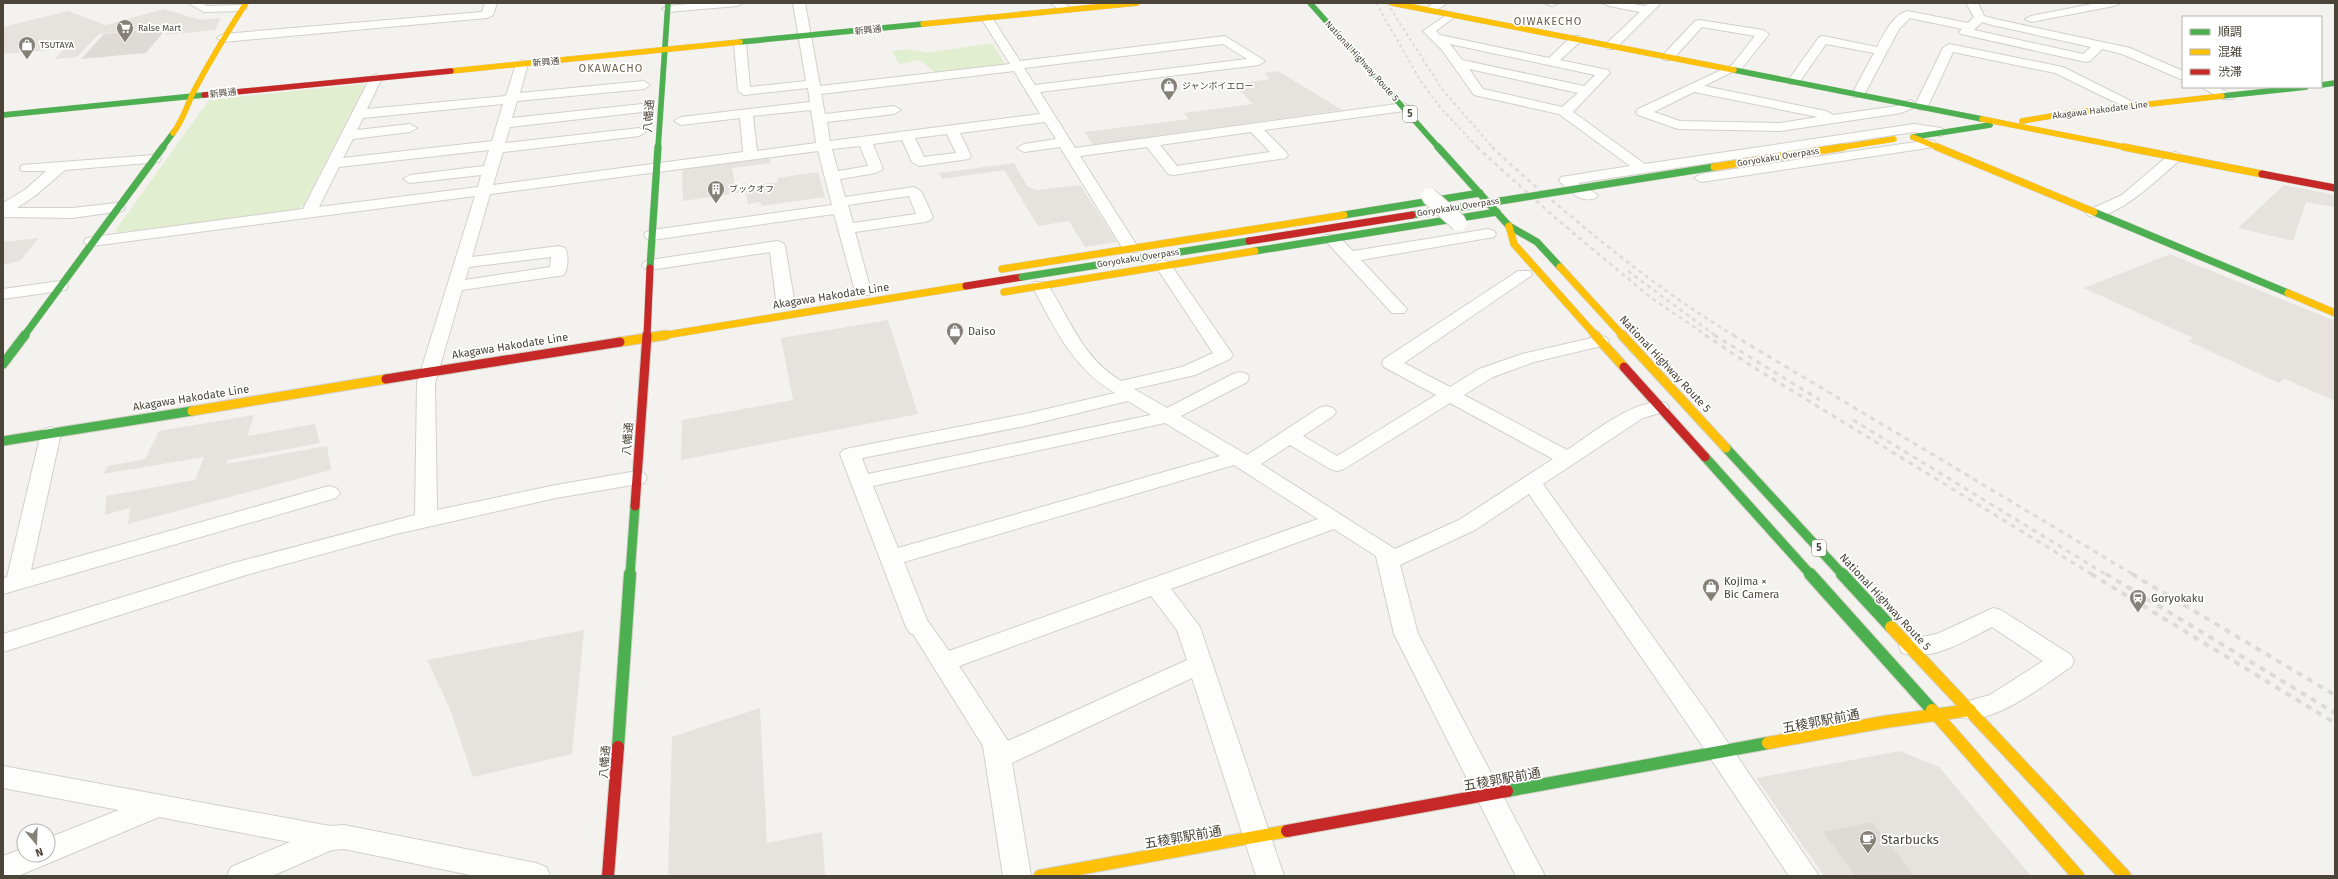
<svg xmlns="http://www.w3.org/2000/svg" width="2338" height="879" font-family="'Fira Sans','Noto Sans JP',sans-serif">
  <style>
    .green { fill: #e1eecf }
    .parking { fill: #e6e3df }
    .building { fill: #dedbd6 }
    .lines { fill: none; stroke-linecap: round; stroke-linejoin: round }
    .street-casing { stroke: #d2d0cb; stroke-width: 2 }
    .fast-far3-casing { stroke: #d3cfc5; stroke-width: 6 }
    .fast-far2-casing { stroke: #d3cfc5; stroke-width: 8 }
    .fast-far1-casing { stroke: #d3cfc5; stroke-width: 11 }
    .fast-casing { stroke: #d3cfc5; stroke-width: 14 }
    .slow-far3-casing { stroke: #d3cfc5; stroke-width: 6 }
    .slow-far2-casing { stroke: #d3cfc5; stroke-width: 8 }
    .slow-far1-casing { stroke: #d3cfc5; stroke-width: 11 }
    .slow-casing { stroke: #d3cfc5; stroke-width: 14 }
    .jam-far3-casing { stroke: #d3cfc5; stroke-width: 6 }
    .jam-far2-casing { stroke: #d3cfc5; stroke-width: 8 }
    .jam-far1-casing { stroke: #d3cfc5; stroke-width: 11 }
    .jam-casing { stroke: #d3cfc5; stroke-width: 14 }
    .street { fill: #fdfdfc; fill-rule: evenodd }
    .fast-far3 { stroke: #4caf50; stroke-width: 5.5 }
    .fast-far2 { stroke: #4caf50; stroke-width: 7 }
    .fast-far1 { stroke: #4caf50; stroke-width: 9 }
    .fast { stroke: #4caf50; stroke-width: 12 }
    .slow-far3 { stroke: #ffc107; stroke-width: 5.5 }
    .slow-far2 { stroke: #ffc107; stroke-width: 7 }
    .slow-far1 { stroke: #ffc107; stroke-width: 9 }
    .slow { stroke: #ffc107; stroke-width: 12 }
    .jam-far3 { stroke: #c62828; stroke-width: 5.5 }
    .jam-far2 { stroke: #c62828; stroke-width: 7 }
    .jam-far1 { stroke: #c62828; stroke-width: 9 }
    .jam { stroke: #c62828; stroke-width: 12 }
    .rail-far3 { stroke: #dbdbda; stroke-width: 2; stroke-dasharray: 3 3; stroke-linecap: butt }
    .rail-far2 { stroke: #dbdbda; stroke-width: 2.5; stroke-dasharray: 4 4; stroke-linecap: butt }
    .rail-far1 { stroke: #dbdbda; stroke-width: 3; stroke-dasharray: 5 5; stroke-linecap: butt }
    .rail { stroke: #dbdbda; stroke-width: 4; stroke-dasharray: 6 6; stroke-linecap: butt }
    .street-bridge-casing { stroke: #d2d0cb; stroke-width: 18; stroke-linecap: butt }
    .fast-bridge-casing { stroke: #d3cfc5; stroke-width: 8; stroke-linecap: butt }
    .slow-bridge-far1-casing { stroke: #d3cfc5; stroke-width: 6; stroke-linecap: butt }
    .slow-bridge-casing { stroke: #d3cfc5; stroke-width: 8; stroke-linecap: butt }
    .jam-bridge-casing { stroke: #d3cfc5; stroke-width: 8; stroke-linecap: butt }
    .street-bridge { stroke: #fdfdfc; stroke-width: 16 }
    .fast-bridge { stroke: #4caf50; stroke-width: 7 }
    .slow-bridge-far1 { stroke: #ffc107; stroke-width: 5.5 }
    .slow-bridge { stroke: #ffc107; stroke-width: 7 }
    .jam-bridge { stroke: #c62828; stroke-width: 7 }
    .labels { text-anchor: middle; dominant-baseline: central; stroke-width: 3.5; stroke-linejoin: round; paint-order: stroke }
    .far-poi-label { font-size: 9px; fill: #4b4439; stroke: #fff; text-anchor: start }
    .far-street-label { font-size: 9px; fill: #4b4439; stroke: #fff }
    .shield { fill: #fff; stroke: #817c74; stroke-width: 1 }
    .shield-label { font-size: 10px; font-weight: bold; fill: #4b4439 }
    .far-quarter-label { font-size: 11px; letter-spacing: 1px; fill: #6e6250; stroke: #fff }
    .street-label { font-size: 11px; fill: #4b4439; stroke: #fff }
    .poi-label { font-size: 11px; fill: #4b4439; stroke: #fff; text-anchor: start }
    .near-street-label { font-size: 13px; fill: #4b4439; stroke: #fff }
    .near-poi-label { font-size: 13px; fill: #4b4439; stroke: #fff; text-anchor: start }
  </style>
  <rect width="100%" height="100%" fill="#f4f2ee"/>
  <path class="green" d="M992 43 1005 63 1000 66 936 73 920 60 899 64 892 51 907 49 927 53Z
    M360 84 365 85 303 206 296 210 121 232 115 231 209 100Z"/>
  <path class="parking" d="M164 9 201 20 221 18 215 30 165 35 172 27 99 34 77 57 55 59 64 49 3 54V27L68 11 105 25Z
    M1278 71 1342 110 1093 145 1084 132 1189 119 1184 113 1253 104 1234 84 1270 79 1264 73Z
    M770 157 771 163 732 168 736 187 778 182V178L818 172 825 197 762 206 760 202 748 204 746 192 683 201 682 171 688 168Z
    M1014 163 1028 187 1037 190 1080 185 1117 242 1085 247 1069 221 1038 226 1004 170 942 179 939 173Z
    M2284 185 2335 195V207L2306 202 2293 241 2238 228Z
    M39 238 20 261 3 265V242Z
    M2170 254 2335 321V401L2285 379 2279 383 2188 341 2193 338 2084 288Z
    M888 320 918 414 681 460 682 420 793 400 781 338Z
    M254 415 247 436 315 424 320 443 228 460 227 464 327 446 331 470 128 524 130 508 105 515 106 496 195 480 204 457 103 474 108 466 145 459 159 431Z
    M584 630 572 754 473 777 450 709 427 660Z
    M760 708 767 843 822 832 825 876H668L672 737Z
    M1900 751 1939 767 2031 876H1824L1756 778Z"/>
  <path class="building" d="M167 28 146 53 81 59 104 34Z
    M1872 822 1915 876H1856L1823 832Z"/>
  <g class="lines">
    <defs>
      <path id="street" d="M188 3H202L206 6 241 5 247 8 241 11 204 12Z
        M485 3H497L493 15 487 18 223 42 217 38 223 34 482 12Z
        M699 3H743L737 6 668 12 662 9 668 6Z
        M793 3H805L820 86 1010 64 981 18 987 15 991 16 1020 61 1225 36 1265 61 1259 65 1040 92 1075 148 1404 103 1411 107 1404 111 1264 130 1286 152 1288 155 1286 158 1173 175 1168 174 1147 147 1080 156 1139 249 1137 252H1125L1123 249 1060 147 1024 152 1017 148 1024 144 1056 139 1045 122 960 133 971 156 969 159 919 166 912 162 902 140 873 144 883 169 876 173 840 179 845 197 914 187 921 191 933 217 930 220 925 222 855 232 871 291 869 295H857L855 291 834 214 652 240 646 238 644 235 646 232 652 230 832 205 818 151 490 194 472 257 559 246 565 248C569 254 568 269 564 275L558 276 462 290 435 383 437 510 556 485 637 471 644 473 647 478 644 483 556 498 396 534 246 575 3 652V634L230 564 415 515 417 383 475 196 92 246 86 244 84 241 86 238 303 209 370 78 376 74 382 78 367 109 506 96 516 64 522 60 528 64 520 93 644 81 650 85 644 89 517 101 512 118 642 104 649 108 642 112 510 127 505 143 639 128 646 132 639 136 503 152 493 185 743 152 740 118 681 125 674 121 681 117 810 102 808 88 744 95 738 91 734 43 740 39 746 43 750 87 806 81ZM1223 44 1247 59 1035 85 1024 68ZM1014 71 1040 114 830 141 827 122 894 114 901 110 894 106 825 114 821 94ZM503 104 492 141 343 158 353 139 410 132 417 128 410 124 357 130 363 118ZM811 110 816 143 757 151 753 116ZM1251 132 1270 152 1177 166 1160 145ZM947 134 956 153 924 157 915 138ZM860 146 868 166 838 171 832 149ZM489 150 484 166 410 175 403 179 410 183 481 175 478 187 319 207 339 167ZM909 196 916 214 853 223 848 205ZM551 257 550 267 465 280 469 267Z
        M1050 3H1064L1073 10 1071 12H1063Z
        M1433 3H1447L1434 12H1426L1424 10Z
        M1544 3H1558L1552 6Z
        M1603 3H1628L1645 6 1649 3H1661L1615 49H1607L1605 46 1607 43 1640 12 1609 6Z
        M1966 3H1978L1984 16 1995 19 2130 48 2183 71V80L2122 54 2102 49 2090 61 2086 62 1961 34 1959 32 1962 29 1910 18 1899 29 1863 97H1853L1852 94 1874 53 1826 44 1798 84H1790L1788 81 1819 37 1823 36 1877 47C1884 34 1893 14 1908 11L1968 23 1974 17ZM1982 22 1992 25 2091 47 2083 54 1974 30Z
        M2097 3H2120L2114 6 2031 22 2025 19 2031 16Z
        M1451 12 1457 15 1436 31 1440 35 1549 58 1572 36H1580L1582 39 1580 42 1560 60 1608 70 1610 73 1573 112 1645 164 1914 124 1941 128 1948 132 1941 136 1914 132 1578 183 1598 195 1596 198C1579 203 1574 194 1561 183L1559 180 1561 177 1630 166 1559 114 1474 95 1442 50 1423 31ZM1450 44 1595 75 1584 86 1462 60ZM1469 69 1578 93 1562 107 1483 89Z
        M1699 20 1763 30 1769 34 1739 72H1732L1704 86 1826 111 1833 115 1897 106 1910 100 1916 103 1943 48 1949 44 2063 67 2141 106 2134 110 2129 109 2055 73 1953 52 1928 106 1921 110 1915 107 1901 113 1780 131 1678 129 1638 115 1636 112 1638 109 1732 65 1755 36 1702 27 1672 60H1664L1662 57 1664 54 1695 21ZM1694 92 1818 117 1780 123 1680 121 1654 112Z
        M2201 87H2218L2234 96 2233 99H2223Z
        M1929 140 1934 141 1936 144 1934 147 1701 182 1694 178 1701 174Z
        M2176 152 2183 156 2181 159C2162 175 2114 223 2089 216L2086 213 2089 210 2122 195 2171 153Z
        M154 155 161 159 159 162 65 170 36 195 17 208H72L117 203 122 205 125 208 122 211 72 218 3 217V203L26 189 46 171H22L20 168 22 165Z
        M1488 229 1494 231 1496 234 1494 237 1361 260 1407 309 1404 313H1392L1323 238 1325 235H1337L1353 251Z
        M777 241 783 243 785 246 794 299 791 303H779L776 299 770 252 650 270 644 268 642 265 644 262 650 260Z
        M1163 260 1169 262 1233 355 1230 359 1195 375 1134 389 1167 408 1233 374 1240 372 1247 374 1249 378 1247 382 1181 416 1247 455 1319 408 1326 406 1333 408 1336 412 1333 416 1303 436 1337 456 1436 395 1384 367 1382 363 1384 359 1518 271H1530L1532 275 1404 363 1450 387 1479 369 1522 354 1600 336 1606 337 1609 341 1606 345 1534 362 1493 377 1464 395 1567 450C1590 435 1637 396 1666 403L1669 407 1666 411 1643 418 1543 484 1711 718 1819 876H1789L1693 732 1529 494 1475 530 1400 565 1418 634 1545 876H1516L1394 634 1376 556 1334 529 1171 589 1200 627 1284 876H1256L1192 678 1012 763 1031 876H1003L983 746 913 634 910 633 906 627 840 454 843 450 850 448 1025 414 1115 393C1072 368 1055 328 1032 286L1034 282H1046C1070 318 1081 357 1121 381L1182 367 1213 353 1155 265 1157 262ZM1128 401 1151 415 868 474 862 458 1025 426ZM1450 403 1553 459 1459 520 1395 549 1261 464 1290 445 1330 469 1337 471 1344 469ZM1165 423 1220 456 898 548 873 486ZM1234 465 1318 519 949 651 927 620 904 562ZM1151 596 1177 630 1187 660 1008 741 959 666Z
        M60 281 66 282 68 286 66 290 3 299V289Z
        M51 427 58 429 61 433 31 570 329 486 336 488 340 493 336 498 3 594V578L7 577 41 433 44 429Z
        M1993 608 2001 610 2071 655 2074 661 2071 667C2044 684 1993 727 1961 717L1957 710 1961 703 1990 695 2043 661 1992 627C1966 640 1933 662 1902 653L1899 647 1902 641 1937 634Z
        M3 766 330 826 344 825 536 863 546 867 550 876H475L344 849 332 850 272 876H227L231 867 290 842 159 817 18 876H3V856L24 848V855H48V838L119 810 3 788Z"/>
      <path id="fast-far3" d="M1310 3 1439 148
        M740 42 923 24
        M1734 70 1982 119
        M2321 85 2335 83
        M2222 96 2306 87
        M3 115 204 95
        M1913 137 1990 125
        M162 148 173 133
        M658 148 668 3"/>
      <path id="fast-far2" d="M1438 147 1509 226 1537 242 1560 267
        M2094 212 2288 293
        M1344 215 1480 193
        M1255 251 1497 212
        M650 268 658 147
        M24 336 163 147"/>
      <path id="fast-far1" d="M3 364 25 335
        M3 441 192 411
        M1726 448 1843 575
        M1705 457 1811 575
        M630 575 635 506"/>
      <path id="fast" d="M1810 574 1932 710
        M1842 574 1891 627
        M618 747 630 574
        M1507 791 1768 743"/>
      <path id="slow-far3" d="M1392 3 1734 70
        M923 24 1137 3
        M451 71 740 42
        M1982 119 2129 148
        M2022 121 2070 113 2222 96
        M173 133C184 119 187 104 195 89 211 59 228 31 246 3
        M1913 137 1939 148"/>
      <path id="slow-far2" d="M1937 147 2094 212
        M2124 147 2262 174
        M1509 226 1514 244 1596 336
        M1560 267 1623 336
        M1002 269 1344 215
        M1004 292 1255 251
        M2288 293 2335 313
        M660 336 966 286"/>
      <path id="slow-far1" d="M1595 335 1624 367
        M1622 335 1726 448
        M620 342 666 335
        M192 411 386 379"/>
      <path id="slow" d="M1891 627 2125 876
        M1932 710 2078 876
        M1768 743 1884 722 1970 710
        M1040 876 1287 831"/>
      <path id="jam-far3" d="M204 95 451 71"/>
      <path id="jam-far2" d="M2262 174 2335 188
        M966 286 1022 277
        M647 336 650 268"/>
      <path id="jam-far1" d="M1624 367 1705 457
        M386 379 620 342
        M635 506 647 335"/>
      <path id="jam" d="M1287 831 1507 791
        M608 876 618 747"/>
    </defs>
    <use href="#street" class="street-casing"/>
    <use href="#fast-far3" class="fast-far3-casing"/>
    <use href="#fast-far2" class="fast-far2-casing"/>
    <use href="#fast-far1" class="fast-far1-casing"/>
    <use href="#fast" class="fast-casing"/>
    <use href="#slow-far3" class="slow-far3-casing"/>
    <use href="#slow-far2" class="slow-far2-casing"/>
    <use href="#slow-far1" class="slow-far1-casing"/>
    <use href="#slow" class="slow-casing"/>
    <use href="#jam-far3" class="jam-far3-casing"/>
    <use href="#jam-far2" class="jam-far2-casing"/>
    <use href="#jam-far1" class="jam-far1-casing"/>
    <use href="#jam" class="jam-casing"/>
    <use href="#street" class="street"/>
    <use href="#fast-far3" class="fast-far3"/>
    <use href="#fast-far2" class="fast-far2"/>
    <use href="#fast-far1" class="fast-far1"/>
    <use href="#fast" class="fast"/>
    <use href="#slow-far3" class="slow-far3"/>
    <use href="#slow-far2" class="slow-far2"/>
    <use href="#slow-far1" class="slow-far1"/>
    <use href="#slow" class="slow"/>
    <use href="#jam-far3" class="jam-far3"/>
    <use href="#jam-far2" class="jam-far2"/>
    <use href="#jam-far1" class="jam-far1"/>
    <use href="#jam" class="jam"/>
    <path class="rail-far3" d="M1376 3 1420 80 1440 107 1478 148
      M1387 3 1442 89 1493 148"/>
    <path class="rail-far2" d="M1477 147 1552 215 1650 297 1707 336
      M1492 147C1514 168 1537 188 1560 207 1615 254 1673 299 1735 336
      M1628 271 1716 336"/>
    <path class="rail-far1" d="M1705 335 1750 365 2093 575
      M1714 335 1820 400
      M1733 335 2134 575
      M1853 420 2107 575"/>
    <path class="rail" d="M2091 574 2335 723
      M2106 574 2335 713
      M2132 574 2335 695"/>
    <defs>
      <path id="street-bridge" d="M1429 196 1459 223"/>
      <path id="fast-bridge" d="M1412 215 1714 167
        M1022 277 1249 241"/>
      <path id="slow-bridge-far1" d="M1837 148 1894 139"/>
      <path id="slow-bridge" d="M1714 167 1844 147"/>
      <path id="jam-bridge" d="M1249 241 1412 215"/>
    </defs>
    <use href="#street-bridge" class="street-bridge-casing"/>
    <use href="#fast-bridge" class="fast-bridge-casing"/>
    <use href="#slow-bridge-far1" class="slow-bridge-far1-casing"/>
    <use href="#slow-bridge" class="slow-bridge-casing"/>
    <use href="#jam-bridge" class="jam-bridge-casing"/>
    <use href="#street-bridge" class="street-bridge"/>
    <use href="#fast-bridge" class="fast-bridge"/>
    <use href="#slow-bridge-far1" class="slow-bridge-far1"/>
    <use href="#slow-bridge" class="slow-bridge"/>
    <use href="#jam-bridge" class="jam-bridge"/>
  </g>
  <defs>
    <symbol id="supermarket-pin" viewBox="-11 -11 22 30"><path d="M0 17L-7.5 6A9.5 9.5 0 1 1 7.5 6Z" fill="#868178" stroke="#fff"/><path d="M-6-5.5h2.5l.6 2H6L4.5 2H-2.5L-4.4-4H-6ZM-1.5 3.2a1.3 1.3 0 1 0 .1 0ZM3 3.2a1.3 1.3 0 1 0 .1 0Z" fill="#fff"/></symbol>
    <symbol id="shop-pin" viewBox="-11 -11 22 30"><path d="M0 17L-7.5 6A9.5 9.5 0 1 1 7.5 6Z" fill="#868178" stroke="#fff"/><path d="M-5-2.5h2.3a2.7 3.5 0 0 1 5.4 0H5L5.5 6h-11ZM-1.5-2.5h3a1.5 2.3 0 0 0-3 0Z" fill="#fff"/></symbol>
    <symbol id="building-pin" viewBox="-11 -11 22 30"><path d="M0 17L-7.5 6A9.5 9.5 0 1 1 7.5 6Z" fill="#868178" stroke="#fff"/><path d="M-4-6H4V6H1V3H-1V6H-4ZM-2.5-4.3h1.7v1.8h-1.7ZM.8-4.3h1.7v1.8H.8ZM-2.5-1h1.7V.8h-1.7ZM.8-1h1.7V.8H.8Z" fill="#fff"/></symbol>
    <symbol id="station-pin" viewBox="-11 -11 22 30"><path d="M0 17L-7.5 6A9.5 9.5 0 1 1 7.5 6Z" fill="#868178" stroke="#fff"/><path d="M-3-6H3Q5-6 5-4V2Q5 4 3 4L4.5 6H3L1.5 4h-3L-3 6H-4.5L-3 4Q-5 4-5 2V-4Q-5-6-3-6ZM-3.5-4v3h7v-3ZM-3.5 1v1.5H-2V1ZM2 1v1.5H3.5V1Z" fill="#fff"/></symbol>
    <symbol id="cafe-pin" viewBox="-11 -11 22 30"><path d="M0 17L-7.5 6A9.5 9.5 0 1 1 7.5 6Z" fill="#868178" stroke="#fff"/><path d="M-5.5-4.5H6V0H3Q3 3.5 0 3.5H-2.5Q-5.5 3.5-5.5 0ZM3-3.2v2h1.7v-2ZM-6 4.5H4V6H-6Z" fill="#fff"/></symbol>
  </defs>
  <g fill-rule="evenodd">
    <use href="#supermarket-pin" x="115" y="18" width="20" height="27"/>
    <use href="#shop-pin" x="17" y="35" width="20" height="27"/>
    <use href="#shop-pin" x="1159" y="76" width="20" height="27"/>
    <use href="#building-pin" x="706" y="179" width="20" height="27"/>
    <use href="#shop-pin" x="945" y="321" width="20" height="27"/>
    <use href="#shop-pin" x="1701" y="577" width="20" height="27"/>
    <use href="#station-pin" x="2128" y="588" width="20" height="27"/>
    <use href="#cafe-pin" x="1858" y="829" width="20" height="27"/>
  </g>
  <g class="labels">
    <g class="far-poi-label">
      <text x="138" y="28">Ralse Mart</text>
      <text x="40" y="45">TSUTAYA</text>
      <text x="1182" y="86">ジャンボイエロー</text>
      <text x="729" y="189">ブックオフ</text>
    </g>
    <g class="far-street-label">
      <text transform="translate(868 30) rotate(-6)">新興通</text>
      <text transform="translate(1362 61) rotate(48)">National Highway Route 5</text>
      <text transform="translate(546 62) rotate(-5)">新興通</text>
      <text transform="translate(223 93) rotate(-6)">新興通</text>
      <text transform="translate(2100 110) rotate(-7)">Akagawa Hakodate Line</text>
      <text transform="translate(1778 157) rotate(-9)">Goryokaku Overpass</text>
      <text transform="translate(1458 207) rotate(-9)">Goryokaku Overpass</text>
      <text transform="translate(1138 258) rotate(-9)">Goryokaku Overpass</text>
    </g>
    <g class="shield">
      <rect x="1403" y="106" width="14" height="16" rx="3"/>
      <rect x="1812" y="540" width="14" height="16" rx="3"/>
    </g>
    <g class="shield-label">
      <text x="1410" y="114">5</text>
      <text x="1819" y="548">5</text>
    </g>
    <g class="far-quarter-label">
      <text x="1548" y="21">OIWAKECHO</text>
      <text x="611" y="68">OKAWACHO</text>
    </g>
    <g class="street-label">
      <text transform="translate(649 116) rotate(-86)">八幡通</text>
      <text transform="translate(831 296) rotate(-9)">Akagawa Hakodate Line</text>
      <text transform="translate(510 346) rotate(-9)">Akagawa Hakodate Line</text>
      <text transform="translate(1665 364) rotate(47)">National Highway Route 5</text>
      <text transform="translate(191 398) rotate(-9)">Akagawa Hakodate Line</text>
      <text transform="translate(628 439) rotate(-86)">八幡通</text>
      <text transform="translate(1885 602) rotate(47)">National Highway Route 5</text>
      <text transform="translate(605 762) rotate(-86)">八幡通</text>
    </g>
    <g class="poi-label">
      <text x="968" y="331">Daiso</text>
      <text x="1724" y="581">Kojima ×<tspan x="1724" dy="13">Bic Camera</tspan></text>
      <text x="2151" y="598">Goryokaku</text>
    </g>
    <g class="near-street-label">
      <text transform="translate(1821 721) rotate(-11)">五稜郭駅前通</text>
      <text transform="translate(1502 779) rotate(-10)">五稜郭駅前通</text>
      <text transform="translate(1183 837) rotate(-10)">五稜郭駅前通</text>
    </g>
    <g class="near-poi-label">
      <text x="1881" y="839">Starbucks</text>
    </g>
  </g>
  <rect width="2338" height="879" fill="none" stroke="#4b4439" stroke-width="8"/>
  <rect x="2182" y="16" width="140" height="72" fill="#ffffff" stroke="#b7b4b0"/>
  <rect x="2190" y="29" width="20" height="6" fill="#4caf50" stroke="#b7b4b0"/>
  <text x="2218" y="36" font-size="12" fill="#4b4439">順調</text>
  <rect x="2190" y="49" width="20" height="6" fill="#ffc107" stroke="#b7b4b0"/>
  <text x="2218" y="56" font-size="12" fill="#4b4439">混雑</text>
  <rect x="2190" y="69" width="20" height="6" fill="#c62828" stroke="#b7b4b0"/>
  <text x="2218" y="76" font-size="12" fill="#4b4439">渋滞</text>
  <g transform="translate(36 843) rotate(161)"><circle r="19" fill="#ffffff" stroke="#b7b4b0"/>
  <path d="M0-3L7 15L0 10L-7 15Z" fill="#868178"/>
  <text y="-6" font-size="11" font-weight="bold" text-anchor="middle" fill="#4b4439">N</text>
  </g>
</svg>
